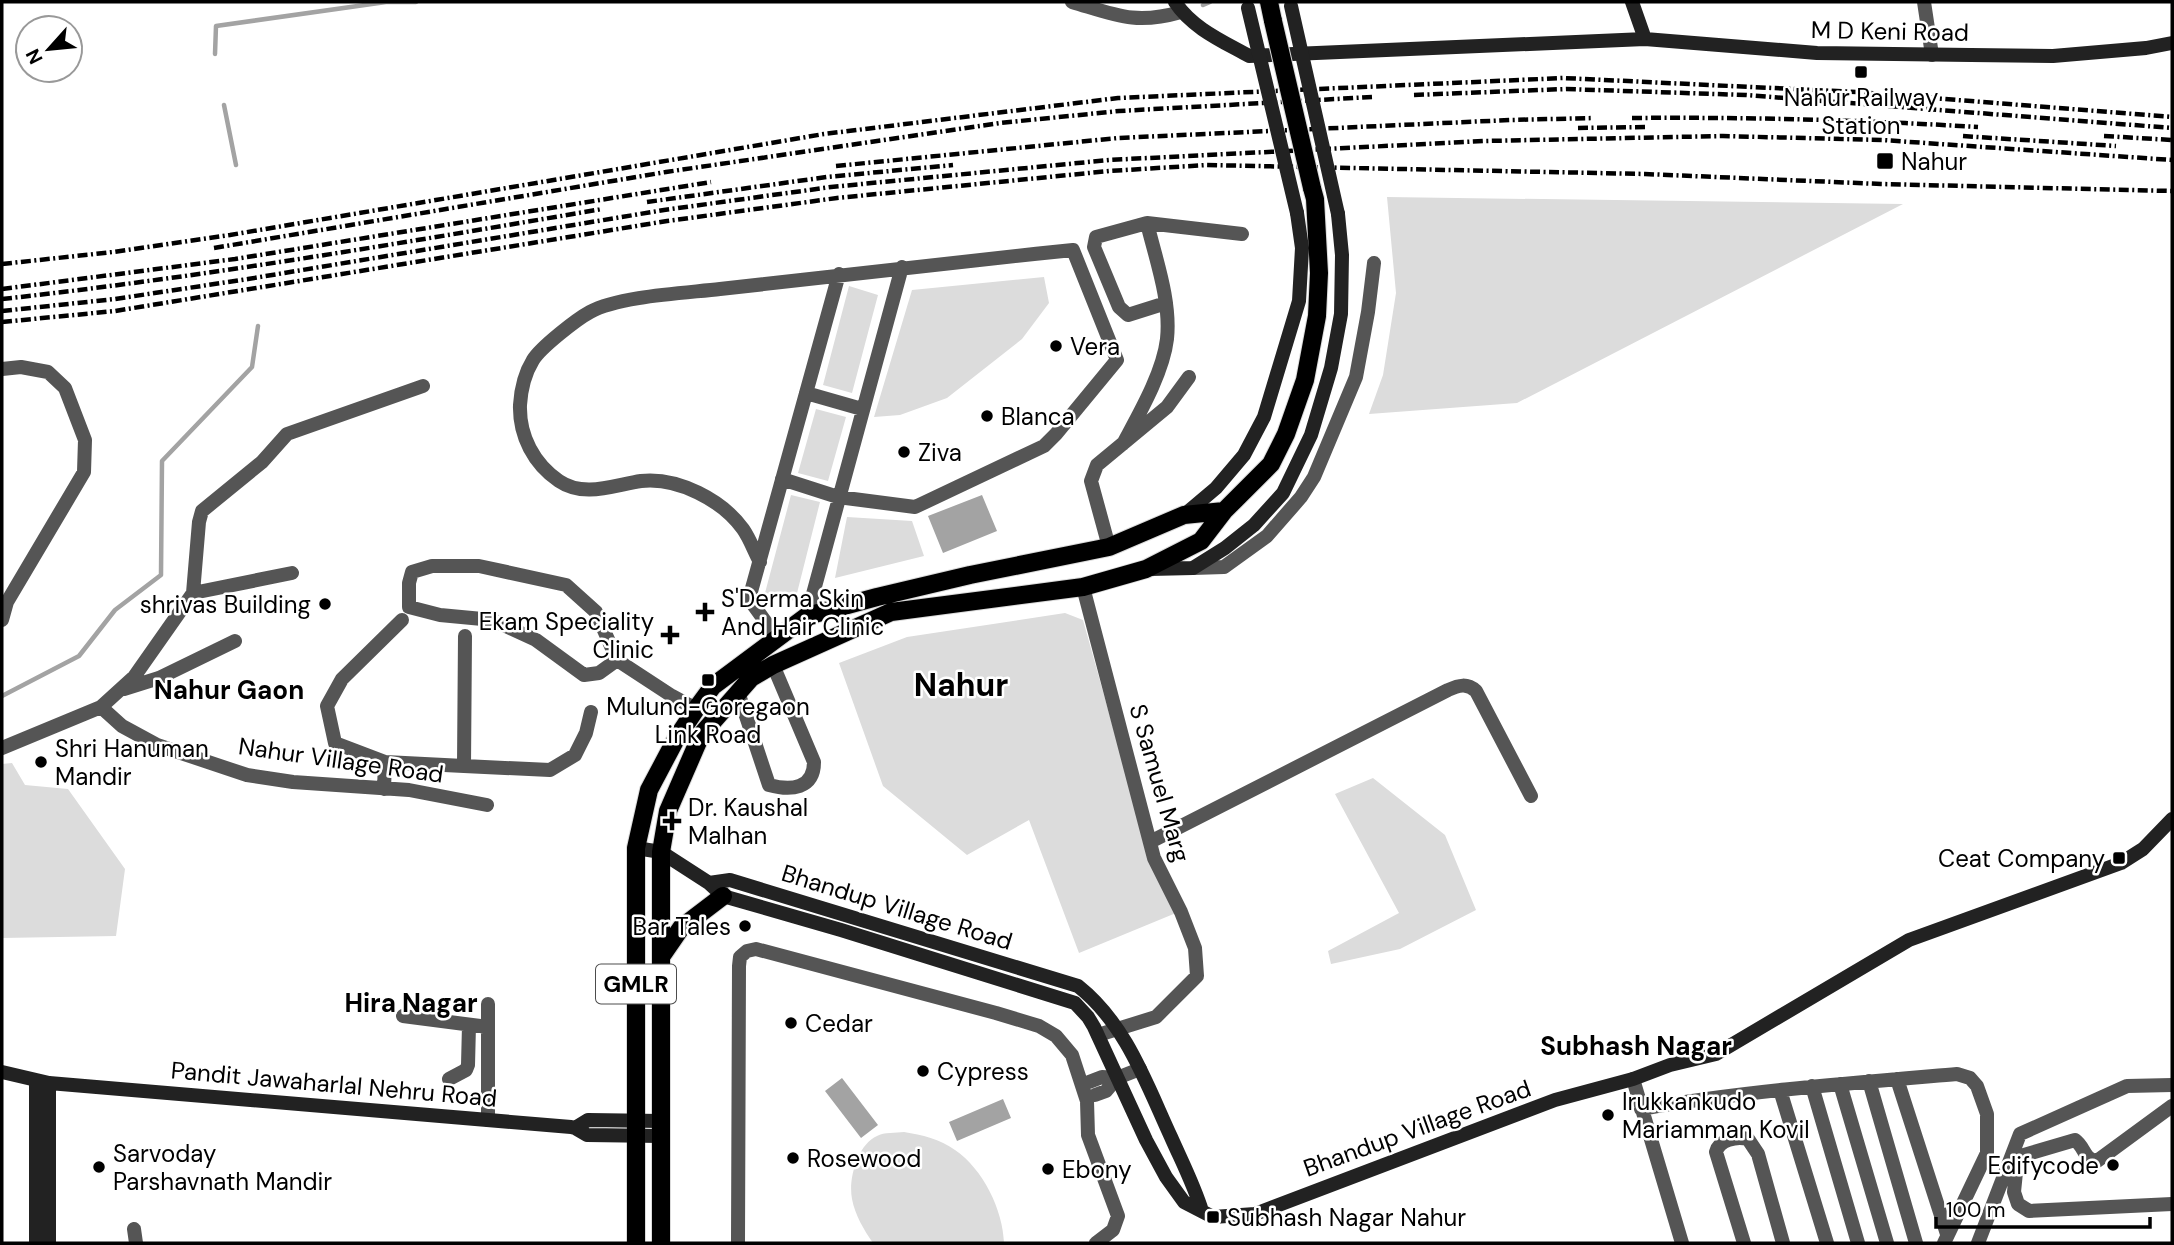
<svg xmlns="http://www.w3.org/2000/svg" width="2174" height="1245" font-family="'DM Sans',sans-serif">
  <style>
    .green { fill: #dcdcdc }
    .water { fill: #a3a3a3 }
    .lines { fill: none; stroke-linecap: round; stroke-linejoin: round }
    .stream { stroke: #a3a3a3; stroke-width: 4.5 }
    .primary-casing { stroke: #dbdbdb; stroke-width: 20 }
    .street { stroke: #555; stroke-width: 14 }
    .secondary { stroke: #222; stroke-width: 14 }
    .primary { stroke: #000; stroke-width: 18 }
    .rail { stroke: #000; stroke-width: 4.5; stroke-dasharray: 10 3.5 2 3.5; stroke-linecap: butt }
    .primary-bridge-casing { stroke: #dbdbdb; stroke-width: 20; stroke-linecap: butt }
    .secondary-bridge { stroke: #222; stroke-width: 14 }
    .primary-bridge { stroke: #000; stroke-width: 18 }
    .poi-dot { fill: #000; stroke: #fff; stroke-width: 2.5 }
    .labels { text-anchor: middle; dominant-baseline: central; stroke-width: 5; stroke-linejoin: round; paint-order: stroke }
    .shield { fill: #fff; stroke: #4c4c4c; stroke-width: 2 }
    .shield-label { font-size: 23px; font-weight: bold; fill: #000 }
    .street-label { font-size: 24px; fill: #000; stroke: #fff }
    .poi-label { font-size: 24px; fill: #000; stroke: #fff; text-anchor: start }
    .neighbourhood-label { font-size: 26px; font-weight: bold; fill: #000; stroke: #fff }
    .district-label { font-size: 32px; font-weight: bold; fill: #000; stroke: #fff }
  </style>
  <rect width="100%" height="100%" fill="#fff"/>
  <path class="green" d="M1387 197 1903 204 1517 403 1369 414 1383 375 1396 293Z
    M1044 277 1049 303 1022 339 947 398 900 415 874 417 912 290Z
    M849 286 878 295 852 393 823 385Z
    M816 409 846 417 828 481 798 473Z
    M791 495 820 502 795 601 765 593Z
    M847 517 912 521 924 556 835 578Z
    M1065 613 1083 620 1147 849 1176 913 1079 953 1029 820 967 855 883 786 839 663 907 637Z
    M12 763 25 785 68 789 125 869 116 936 2 938V764Z
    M1373 778 1445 835 1476 910 1400 949 1331 964 1328 951 1399 913 1335 794Z
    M904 1132C922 1135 940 1139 955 1150 983 1169 1003 1210 1004 1243H873C864 1230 855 1215 852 1199 848 1179 858 1144 877 1136 884 1132 896 1133 904 1132Z"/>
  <path class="water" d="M982 495 997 531 943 553 928 516Z
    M842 1078 878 1125 861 1138 825 1091Z
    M1003 1099 1011 1118 957 1141 949 1122Z"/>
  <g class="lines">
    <path class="stream" d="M1203 5 1210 2
      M215 54 216 26 386 2H416
      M224 105 236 165
      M2 696 79 656 115 610 161 575 162 461 252 367 258 326"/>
    <defs>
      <path id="primary" d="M1269 2 1273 21
        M661 957 681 928 723 896
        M636 1243V848L649 790 676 739 696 709 713 686 807 616 877 597 970 575 1109 547 1184 515 1224 511
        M661 1243V852L668 811 701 735 751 678 773 665 891 612 1083 587 1146 569 1201 541 1224 511 1271 464 1286 434 1305 380 1317 316 1319 273 1315 199 1312 188"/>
    </defs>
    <use href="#primary" class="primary-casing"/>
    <path class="street" d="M1072 2C1116 15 1135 25 1181 12
      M1924 2 1932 55
      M1147 223 1242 234
      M2 369 21 367 48 372 65 388 85 440 84 472 7 602 2 620
      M806 393 862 409
      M1123 444C1139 414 1163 373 1167 339 1171 301 1156 260 1147 223L1096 237 1094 247 1119 307 1128 315 1166 303
      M1109 547 1091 481 1097 465 1167 407 1189 377
      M760 562C754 551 750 539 743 529 722 500 678 477 641 481 614 485 584 498 559 481 534 464 519 436 520 405 521 389 525 373 533 360 541 347 577 319 590 312 619 296 686 293 720 289 837 275 955 262 1073 250L1117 360 1056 434 1044 446 915 507 838 497 782 479
      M1193 568 1224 567 1267 536 1301 497 1314 477 1356 377 1368 312 1374 263
      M1083 587 1154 858 1181 912 1195 948 1197 976 1156 1017 1098 1035
      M193 593 292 573
      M807 616 902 267
      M778 639 749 599 839 274
      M617 660 596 612 566 585 479 566H432L412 572 409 583V607L440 615 493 620 536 640 584 675 599 673 617 660 672 696 696 709
      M124 689 159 678 235 641
      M738 692 769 785C791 791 814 789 814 762L773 665
      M101 707 134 677 193 593 199 522 202 511 262 462 287 434 423 386
      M2 748 101 707 122 726 157 745 247 775 293 782 409 790 487 805
      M385 762 464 766 465 636
      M464 766 550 770 575 755 586 733 591 712
      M384 789 385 762 335 743 327 706 342 679 402 620
      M1150 842 1448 690C1459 685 1467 683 1476 691L1531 796
      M403 1016 488 1027
      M449 1079 466 1070 468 1065 469 1025
      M1633 1079 1682 1243
      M1897 1079 1947 1234
      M1869 1081 1916 1243
      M1089 1082 1102 1077 1117 1078 1140 1069
      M1840 1084 1887 1243
      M1812 1086 1858 1243
      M1780 1090 1827 1243
      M1095 1095 1106 1091 1117 1078
      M2172 1106 2097 1161C2083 1159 2085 1147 2075 1140L2024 1155 2017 1162 2014 1192 2018 1204 2029 1211 2172 1204
      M1641 1109C1746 1091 1851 1083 1957 1074L1970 1078 1977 1086 1987 1114V1153L1944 1243
      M488 1120V1004
      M134 1229 136 1243
      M738 1243 739 966 740 957 747 951 756 949 996 1013 1039 1026 1056 1036 1072 1055 1087 1101 1088 1135 1118 1216 1113 1230 1096 1243
      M1744 1243 1716 1152C1719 1140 1736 1136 1748 1139L1758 1154 1783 1243
      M1978 1243 2020 1134 2127 1086 2172 1085"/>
    <path class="secondary" d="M1175 2C1192 28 1222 41 1249 56L1645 39 1817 53 1971 55 2053 56 2146 48 2172 43
      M1632 2 1645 39
      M1184 515 1216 488 1244 455 1264 417 1299 301 1302 248 1297 213
      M1150 569 1193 568 1225 548 1254 525 1283 493 1311 435 1331 368 1341 314 1342 255 1338 214
      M636 848 661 852 709 883 723 896 841 930 1075 1003 1088 1017 1094 1027 1146 1140 1166 1177 1184 1202 1213 1217 1255 1214 1555 1100 1633 1079 1670 1065 1716 1054 1909 940 2121 863 2143 849 2172 819
      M709 883 730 880 1078 986C1126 1024 1146 1083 1171 1137 1182 1162 1194 1185 1202 1211
      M2 1072 49 1083 571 1127 575 1128 588 1120 661 1121
      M36 1080V1243
      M575 1128 587 1135 661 1136
      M49 1243V1083"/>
    <use href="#primary" class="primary"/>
    <path class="rail" d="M1414 95 1566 89 1746 95 2172 128
      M1632 118C1748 117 1863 120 1978 127
      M1578 128 1648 127
      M1963 136 2116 146
      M2104 136 2172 140
      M836 166 1118 138 1510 120 1594 118
      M647 202 827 177 953 165
      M214 248 666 172 1000 123 1119 111 1372 97
      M2 264 113 252 230 235 824 134 1118 98 1563 78 1856 92 2172 117
      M2 289 235 259 711 182
      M2 299C203 277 402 243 602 209
      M2 311 115 299 248 279 664 210 831 187 1109 160 1484 141 1723 136 1882 140 2172 160
      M2 322 115 311 667 221 837 198 1109 171 1207 165 1645 174 1881 184 2172 191"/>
    <defs>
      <path id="primary-bridge" d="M1273 21 1312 188"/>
    </defs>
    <use href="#primary-bridge" class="primary-bridge-casing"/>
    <path class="secondary-bridge" d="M1291 6 1338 214
      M1248 8 1297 213"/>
    <use href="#primary-bridge" class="primary-bridge"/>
  </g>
  <g class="poi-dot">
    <rect x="1854" y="65" width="14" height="14" rx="3.5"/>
    <rect x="1876" y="152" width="18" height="18" rx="3.5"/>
    <circle cx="1056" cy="346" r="7"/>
    <circle cx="987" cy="416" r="7"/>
    <circle cx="904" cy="452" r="7"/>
    <circle cx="325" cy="604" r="7"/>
    <path d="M701.5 601.5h7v7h7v7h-7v7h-7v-7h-7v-7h7z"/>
    <path d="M666.5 624.5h7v7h7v7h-7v7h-7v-7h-7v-7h7z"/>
    <rect x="701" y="673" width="14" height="14" rx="3.5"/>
    <circle cx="41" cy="762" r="7"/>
    <path d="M668.5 810.5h7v7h7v7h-7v7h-7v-7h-7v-7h7z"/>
    <rect x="2112" y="851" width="14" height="14" rx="3.5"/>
    <circle cx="745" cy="926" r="7"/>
    <circle cx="791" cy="1023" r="7"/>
    <circle cx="923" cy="1071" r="7"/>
    <circle cx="1608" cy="1115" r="7"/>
    <circle cx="793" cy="1158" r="7"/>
    <circle cx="2113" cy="1165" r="7"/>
    <circle cx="99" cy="1167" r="7"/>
    <circle cx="1048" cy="1169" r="7"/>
    <rect x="1206" y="1210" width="14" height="14" rx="3.5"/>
  </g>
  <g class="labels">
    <rect class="shield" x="596" y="964.5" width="80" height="39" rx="5"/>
    <g class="shield-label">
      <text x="636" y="984">GMLR</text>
    </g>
    <g class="street-label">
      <text transform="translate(1890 31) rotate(1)">M D Keni Road</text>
      <text transform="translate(341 760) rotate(8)">Nahur Village Road</text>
      <text transform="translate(1160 783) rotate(74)">S Samuel Marg</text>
      <text transform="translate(897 907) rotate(17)">Bhandup Village Road</text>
      <text transform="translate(334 1084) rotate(5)">Pandit Jawaharlal Nehru Road</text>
      <text transform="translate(1417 1128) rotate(-20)">Bhandup Village Road</text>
    </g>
    <g class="poi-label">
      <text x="1861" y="97" text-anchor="middle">Nahur Railway<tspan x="1861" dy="28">Station</tspan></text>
      <text x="1901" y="161">Nahur</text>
      <text x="1070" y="346">Vera</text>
      <text x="1001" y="416">Blanca</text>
      <text x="918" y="452">Ziva</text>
      <text x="721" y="598">S'Derma Skin<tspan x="721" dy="28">And Hair Clinic</tspan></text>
      <text x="311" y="604" text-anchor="end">shrivas Building</text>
      <text x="654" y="621" text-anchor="end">Ekam Speciality<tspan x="654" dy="28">Clinic</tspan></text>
      <text x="708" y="706" text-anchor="middle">Mulund-Goregaon<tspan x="708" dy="28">Link Road</tspan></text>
      <text x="55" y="748">Shri Hanuman<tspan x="55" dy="28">Mandir</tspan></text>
      <text x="688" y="807">Dr. Kaushal<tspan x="688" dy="28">Malhan</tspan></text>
      <text x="2105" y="858" text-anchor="end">Ceat Company</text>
      <text x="731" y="926" text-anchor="end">Bar Tales</text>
      <text x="805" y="1023">Cedar</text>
      <text x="937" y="1071">Cypress</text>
      <text x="1622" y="1101">Irukkankudo<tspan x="1622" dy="28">Mariamman Kovil</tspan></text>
      <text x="113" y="1153">Sarvoday<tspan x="113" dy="28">Parshavnath Mandir</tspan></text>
      <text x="807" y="1158">Rosewood</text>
      <text x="2099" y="1165" text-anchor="end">Edifycode</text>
      <text x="1062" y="1169">Ebony</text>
      <text x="1227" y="1217">Subhash Nagar Nahur</text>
    </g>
    <g class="neighbourhood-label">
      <text x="229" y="690">Nahur Gaon</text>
      <text x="411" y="1003">Hira Nagar</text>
      <text x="1636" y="1046">Subhash Nagar</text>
    </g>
    <g class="district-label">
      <text x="961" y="685">Nahur</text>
    </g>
  </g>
  <rect width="2174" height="1245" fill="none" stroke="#000000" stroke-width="7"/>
  <g transform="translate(49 49) rotate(243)"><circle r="33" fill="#ffffff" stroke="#999999" stroke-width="2"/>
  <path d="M0-5L12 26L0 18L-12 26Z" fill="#000000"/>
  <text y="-10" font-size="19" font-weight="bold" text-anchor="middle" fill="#000000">N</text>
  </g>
  <path d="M1936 1217v10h214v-10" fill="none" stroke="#000000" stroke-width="3.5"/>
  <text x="1946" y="1217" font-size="21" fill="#000000" stroke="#ffffff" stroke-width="5" paint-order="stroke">100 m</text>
</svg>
